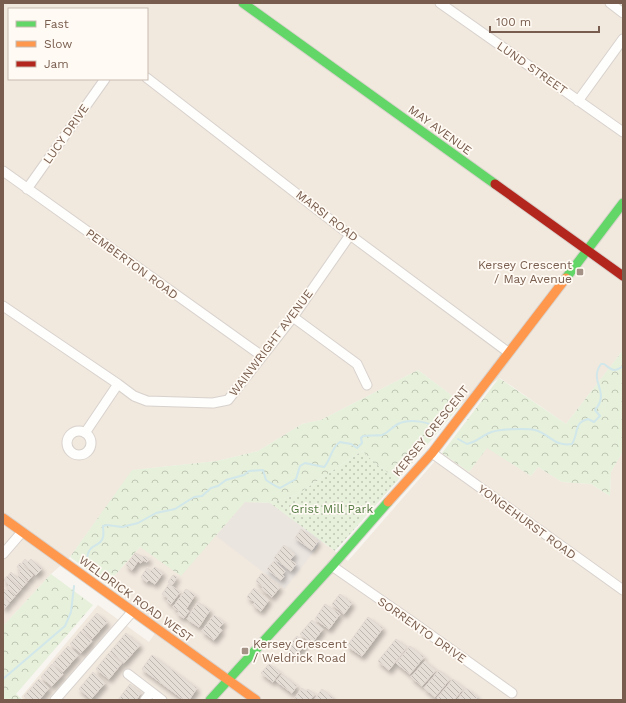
<svg xmlns="http://www.w3.org/2000/svg" width="626" height="703" font-family="'Work Sans',sans-serif">
  <style>
    .residential { fill: #f1e8de; fill-rule: evenodd }
    .industrial { fill: #ebe5e0 }
    .green { fill: url(#green-dots) }
    .forest { fill: url(#forest-crowns) }
    .lines { fill: none; stroke-linecap: round; stroke-linejoin: round }
    .stream { stroke: #d1e7ea; stroke-width: 2 }
    .building { fill: url(#building-back-hatch); stroke: #e2d9d2; filter: url(#shadow) }
    .street-casing { stroke: #d8d2cd; stroke-width: 11 }
    .fast-casing { stroke: #d8d2cc; stroke-width: 11 }
    .slow-casing { stroke: #d8d2cc; stroke-width: 11 }
    .jam-casing { stroke: #d8d2cc; stroke-width: 11 }
    .street { stroke: #fefefd; stroke-width: 9 }
    .fast { stroke: #63d668; stroke-width: 9 }
    .slow { stroke: #ff974d; stroke-width: 9 }
    .jam { stroke: #b3261e; stroke-width: 9 }
    .poi-dot { fill: #a59287; stroke: #fffaf3; stroke-width: 1.5 }
    .labels { text-anchor: middle; dominant-baseline: central; stroke-width: 3.5; stroke-linejoin: round; paint-order: stroke }
    .street-label { font-size: 12px; fill: #785d4e; stroke: #fffaf3 }
    .poi-label { font-size: 12px; fill: #785d4e; stroke: #fffaf3; text-anchor: end }
    .park-label { font-size: 12px; fill: #577e46; stroke: #fffaf3 }
  </style>
  <defs>
    <pattern id="green-dots" width="8" height="8" patternUnits="userSpaceOnUse"><rect width="8" height="8" fill="#e6f0db"/><path d="M2 2h.1M6 6h.1" fill="none" stroke="#bfc6b4" stroke-width="1.8" stroke-linecap="round"/></pattern>
    <pattern id="forest-crowns" width="20" height="18" patternUnits="userSpaceOnUse"><rect width="20" height="18" fill="#e6f0db"/><path d="M2 6a3 3 0 1 1 6 0M12 15a3 3 0 1 1 6 0" fill="none" stroke="#bfc6b4"/></pattern>
    <pattern id="building-back-hatch" width="6" height="6" patternUnits="userSpaceOnUse"><rect width="6" height="6" fill="#e5ded7"/><path d="M-1 5l2 2M0 0l6 6M5-1l2 2" fill="none" stroke="#beb7b1"/></pattern>
    <filter id="shadow"><feDropShadow dx="2.5" dy="4" stdDeviation="2" flood-color="#0004"/></filter>
  </defs>
  <rect width="100%" height="100%" fill="#f8f5f0"/>
  <path class="residential" d="M3 3H623V350L566 424 500 378 462 403 418 370 321 420 302 424 258 451 217 461 133 470 70 557 51 574 3 626ZM9 9H147V79H9Z
    M487 447 531 476 538 467 562 482 591 484 610 496 611 472 623 451V700H24L21 697 98 605 149 642 160 626 107 584 140 547 245 502 270 503 348 561 442 453 469 472Z"/>
  <path class="industrial" d="M245 502 270 503 322 541 285 589 216 536Z"/>
  <path class="green" d="M362 451 379 466 398 480 335 551 270 503 296 495Z"/>
  <path class="forest" d="M623 350V451L611 472 610 496 591 484 562 482 538 467 531 476 487 448 469 472 442 453 499 378 566 424Z
    M418 370 462 403 398 480 379 466 362 451 296 495 270 503 245 502 181 576 140 547 107 584 70 557 132 470 217 461 258 451 302 424 321 420Z
    M51 574 93 605 16 694 23 700H3V626Z"/>
  <g class="lines">
    <path class="stream" d="M458 439 467 444C477 442 480 437 489 433 498 429 526 428 535 430 550 434 554 447 572 444 579 433 573 423 588 419L594 422 600 416 595 410C611 392 588 381 601 364H604C612 370 614 373 623 366
      M87 561C87 542 101 548 103 537 104 534 103 529 103 526L107 525 122 527 138 523 156 513 175 509 194 497 202 496 211 488 218 486 226 480 244 475 249 471 263 470 266 480C271 483 274 486 280 488L296 479 300 466 305 463 324 467C331 460 331 447 340 442L351 444 357 448 362 443 361 438 363 436C369 435 376 436 382 435 388 433 392 427 398 424 410 418 430 422 440 429
      M3 679 65 626 71 612 74 586"/>
  </g>
  <path class="building" d="M301 529 318 541 312 550 295 538Z
    M284 545 295 554 290 560 296 564 291 571 274 558Z
    M135 553 144 557 145 556 149 559 147 562 143 560 141 563 138 561 132 570 126 565Z
    M25 559 28 562 31 559 42 569 36 575 22 563Z
    M274 561 285 571 282 575 284 576 281 580 267 569Z
    M20 563 33 575 28 581 18 573 21 570 17 567Z
    M155 567 163 573 155 584 149 580 147 582 141 577 147 568 151 571Z
    M11 572 17 578 19 575 27 582 22 588 8 576Z
    M262 573 280 587 272 597 262 589 263 587 256 581Z
    M173 575 177 577 172 585 168 582Z
    M7 576 21 589 16 595 7 587 9 585 4 580Z
    M169 584 180 592 171 604 167 601 168 598 162 594Z
    M3 588 6 591 8 589 15 596 10 602 3 596Z
    M254 588 269 600 261 611 253 605 255 602 247 597Z
    M186 589 195 595 186 609 189 611 184 618 177 614 179 611 173 607Z
    M340 594 352 603 344 614 332 604Z
    M3 597 9 603 5 608 3 607Z
    M198 602 210 610 199 627 187 619Z
    M325 604 340 614 329 629 315 619Z
    M97 613 107 622 92 639 82 630Z
    M214 615 224 622 219 628 222 630 214 640 202 631Z
    M368 617 383 628 362 656 347 646Z
    M312 620 323 629 312 643 300 634Z
    M81 631 92 641 81 653 70 644Z
    M126 633 140 645 124 663 110 652Z
    M297 636 306 643 295 657 286 649Z
    M396 639 407 647 389 670 378 661Z
    M68 646 78 655 63 672 53 663Z
    M410 646 424 657 410 674 396 663Z
    M109 653 122 663 109 679 96 669Z
    M152 655 197 688 189 700H184L142 669Z
    M425 661 436 670 422 686 411 677Z
    M52 664 63 674 52 686 41 677Z
    M269 664 280 672 273 682 261 673Z
    M439 670 450 679 435 697 424 688Z
    M93 672 105 683 91 699 79 689Z
    M282 674 297 686 292 693 276 681Z
    M39 679 49 688 39 700H28L24 696Z
    M453 679 464 688 454 700H440L437 698Z
    M130 684 141 693 136 700H118Z
    M302 688 306 691 308 689 315 694 310 700 294 699Z
    M466 688 478 697 475 700H457Z
    M322 689 333 698 331 700H314Z"/>
  <g class="lines">
    <defs>
      <path id="street" d="M440 3 623 132
        M610 3 623 13
        M147 78 350 235 508 352
        M578 101 623 39
        M3 171 262 356
        M27 189 105 79
        M3 306 118 384 134 396 147 401 213 403 228 400 293 317 350 235
        M293 317 357 364 367 385
        M67 443a12 12 0 1 1 24 0a12 12 0 1 1-24 0Z
        M85 433 118 384
        M432 453 623 590
        M3 554 22 532
        M332 566 414 623 512 693
        M128 674 162 700
        M55 700 132 612
        M145 700 151 692"/>
      <path id="fast" d="M243 3 495 184
        M566 278 623 203
        M210 700 332 566 388 502"/>
      <path id="slow" d="M388 502 432 453 566 278
        M3 518 256 700"/>
      <path id="jam" d="M495 184 623 276"/>
    </defs>
    <use href="#street" class="street-casing"/>
    <use href="#fast" class="fast-casing"/>
    <use href="#slow" class="slow-casing"/>
    <use href="#jam" class="jam-casing"/>
    <use href="#street" class="street"/>
    <use href="#fast" class="fast"/>
    <use href="#slow" class="slow"/>
    <use href="#jam" class="jam"/>
  </g>
  <g class="poi-dot">
    <rect x="576" y="268" width="8" height="8" rx="2"/>
    <rect x="241" y="647" width="8" height="8" rx="2"/>
  </g>
  <g class="labels">
    <g class="street-label">
      <text transform="translate(532 68) rotate(35)">LUND STREET</text>
      <text transform="translate(440 130) rotate(36)">MAY AVENUE</text>
      <text transform="translate(66 134) rotate(-55)">LUCY DRIVE</text>
      <text transform="translate(327 216) rotate(38)">MARSI ROAD</text>
      <text transform="translate(132 264) rotate(36)">PEMBERTON ROAD</text>
      <text transform="translate(271 343) rotate(-53)">WAINWRIGHT AVENUE</text>
      <text transform="translate(431 431) rotate(-51)">KERSEY CRESCENT</text>
      <text transform="translate(527 522) rotate(36)">YONGEHURST ROAD</text>
      <text transform="translate(136 599) rotate(36)">WELDRICK ROAD WEST</text>
      <text transform="translate(422 630) rotate(35)">SORRENTO DRIVE</text>
    </g>
    <g class="poi-label">
      <text x="572" y="265">Kersey Crescent<tspan x="572" dy="14">/ May Avenue</tspan></text>
      <text x="253" y="644" text-anchor="start">Kersey Crescent<tspan x="253" dy="14">/ Weldrick Road</tspan></text>
    </g>
    <g class="park-label">
      <text x="332" y="509">Grist Mill Park</text>
    </g>
  </g>
  <rect width="626" height="703" fill="none" stroke="#785d4e" stroke-width="8"/>
  <rect x="8" y="8" width="140" height="72" fill="#fffaf3" stroke="#c9bbb1"/>
  <rect x="16" y="21" width="20" height="6" fill="#63d668" stroke="#c9bbb1"/>
  <text x="44" y="28" font-size="12" fill="#785d4e">Fast</text>
  <rect x="16" y="41" width="20" height="6" fill="#ff974d" stroke="#c9bbb1"/>
  <text x="44" y="48" font-size="12" fill="#785d4e">Slow</text>
  <rect x="16" y="61" width="20" height="6" fill="#b3261e" stroke="#c9bbb1"/>
  <text x="44" y="68" font-size="12" fill="#785d4e">Jam</text>
  <path d="M490 26v6h109v-6" fill="none" stroke="#785d4e" stroke-width="2"/>
  <text x="496" y="26" font-size="12" fill="#785d4e" stroke="#fffaf3" stroke-width="3" paint-order="stroke">100 m</text>
</svg>
